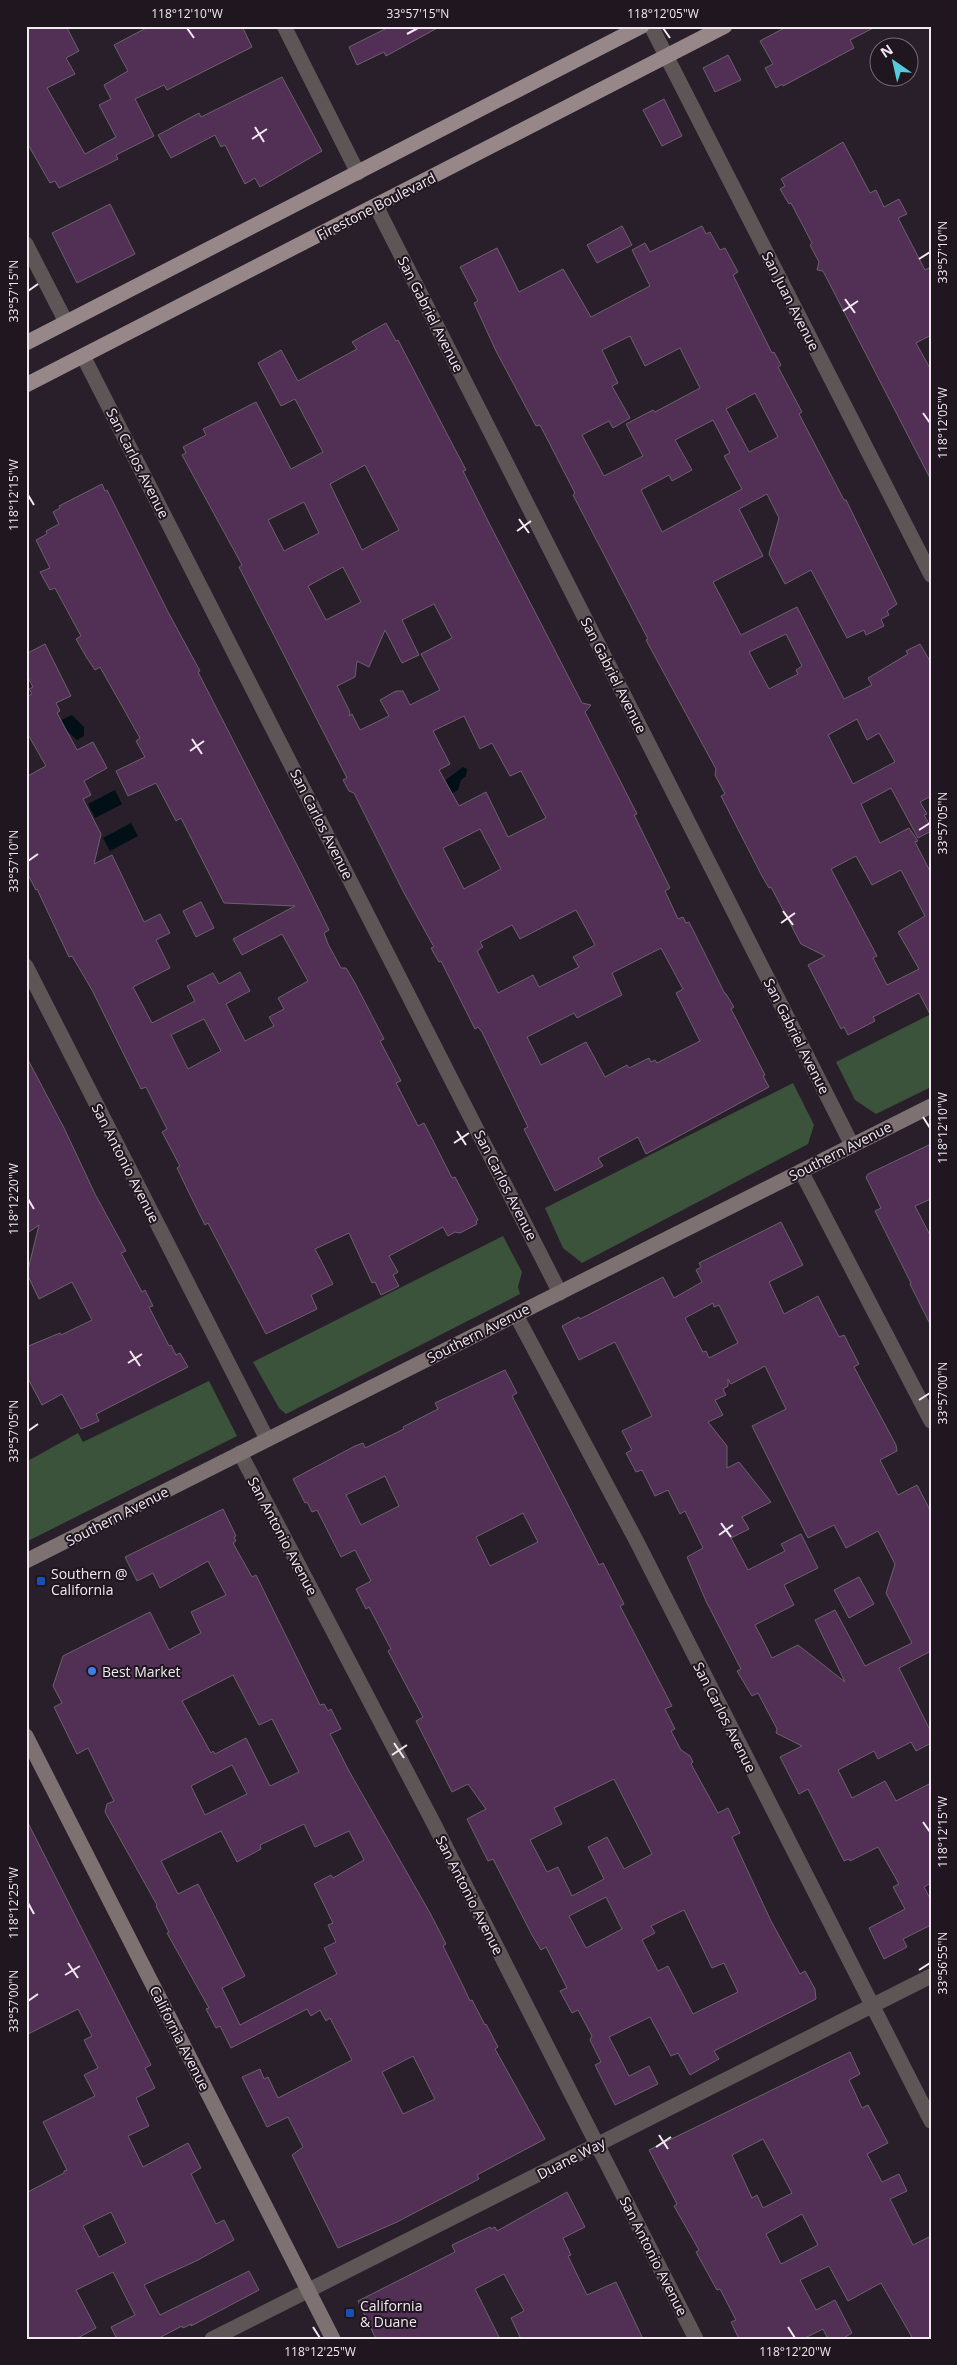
<svg xmlns="http://www.w3.org/2000/svg" width="957" height="2365" font-family="'Open Sans',sans-serif">
  <style>
    .green { fill: #3b523b }
    .water { fill: #001016 }
    .building { fill: #523056; stroke: #6c616d; fill-rule: evenodd }
    .lines { fill: none; stroke-linecap: round; stroke-linejoin: round }
    .street { stroke: #5d5556; stroke-width: 15 }
    .secondary { stroke: #7e7172; stroke-width: 15 }
    .primary { stroke: #988788; stroke-width: 15 }
    .ticks { fill: none; stroke: #f1eaf1; stroke-width: 2 }
    .transit-dot { fill: #1a4fb4; stroke: #1f1620; stroke-width: 2 }
    .shop-dot { fill: #3f7fe0; stroke: #1f1620; stroke-width: 2 }
    .labels { text-anchor: middle; dominant-baseline: central; stroke-width: 4; stroke-linejoin: round; paint-order: stroke }
    .street-label { font-size: 14px; fill: #f1eaf1; stroke: #1f1620 }
    .poi-label { font-size: 14px; fill: #f1eaf1; stroke: #1f1620; text-anchor: start }
    .neatline { fill: none; stroke: #f1eaf1; stroke-width: 2 }
    .ticks-label { font-size: 12px; text-anchor: middle; fill: #f1eaf1 }
  </style>
  <rect width="100%" height="100%" fill="#291f2a"/>
  <path class="green" d="M931 1014V1087L876 1114 855 1100 836 1062Z
    M793 1083 814 1125 808 1144 582 1263 563 1248 545 1208Z
    M503 1236 522 1272 518 1287 520 1294 286 1414 279 1408 253 1362Z
    M209 1381 237 1436 26 1542V1462L78 1433 83 1442Z"/>
  <path class="water" d="M72 715 84 727V736L77 740 57 722Z
    M463 767 467 769 466 776 461 780 458 790 451 794 443 782Z
    M115 790 122 804 95 818 88 804Z
    M131 823 138 836 110 851 103 838Z"/>
  <path class="building" d="M26 26H66L79 51 66 58 75 74 47 88 85 154 116 137 99 105 111 99 104 85 128 71 114 45 150 26H242L252 47 167 90 164 85 135 99 154 136 116 155 118 159 102 167 59 188 55 181 50 183 26 141Z
    M391 26H441L386 56 384 52 357 65 349 47Z
    M788 26H877L850 40 854 48 783 86 782 84 776 88 765 68 773 64 760 41Z
    M728 55 741 80 715 92 703 68Z
    M282 77 322 151 260 187 255 178 245 184 225 145 221 147 215 135 171 158 158 135 199 113 201 117Z
    M664 99 682 136 662 146 643 110Z
    M843 142 870 193 876 190 884 207 899 199 907 214 898 218 925 270 931 267V335L916 343 931 370V480L823 271 817 270 819 262 810 245 812 243 791 203 789 204 780 189 785 186 781 179Z
    M110 204 135 254 77 283 52 233Z
    M622 226 632 245 597 263 587 245Z
    M702 226 706 234 710 232 720 250 725 248 738 272 733 275 772 353 774 352 781 365 778 367 802 412 799 414 844 500H846L897 604 887 611 889 615 881 619 884 626 866 635 864 630 847 638 811 570 785 584 769 554 779 518 767 494 739 509 763 556 713 582 741 635 797 607 844 699 872 685 868 678 908 654 906 651 920 644 931 663V796L920 802 927 814 924 815 931 827V831L918 838 891 788 861 804 880 843 909 828 918 841 915 842 931 873V1016L919 993 873 1017 875 1021 848 1035 844 1027 841 1029 808 965 825 956 801 944 771 887 769 888 762 876 721 796 725 794 715 775 716 769 646 640 648 639 573 495 575 493 540 425 536 426 496 351 474 303 478 301 460 267 497 248 519 292 563 269 591 317 650 286 632 250 645 243 650 252ZM630 336 645 366 680 348 700 388 655 412 653 410 626 424 643 456 604 476 582 435 609 421 613 428 630 418 612 386 618 383 602 350ZM755 393 778 437 749 452 726 409ZM713 420 730 453 724 456 742 489 662 532 641 490 669 475 672 481 692 470 675 440ZM786 634 802 666 796 670 798 674 769 689 749 652ZM857 719 867 740 879 733 895 762 853 784 828 735ZM856 856 872 885 901 870 925 916 898 932 919 969 887 985 873 958 877 956 831 869Z
    M386 323 396 341 398 340 457 453 466 470 463 471 490 525 582 703 591 705 585 712 637 814 634 815 670 888 665 891 678 919 683 917 686 923 689 922 725 994H726L734 1007 731 1009 765 1075 763 1076 769 1087 646 1154 638 1137 598 1158 603 1166 555 1191 524 1129 528 1127 482 1032 478 1027 475 1029 441 961 439 962 431 948 434 947 403 891 354 793 349 791 343 780 347 778 239 567 242 565 182 455 186 453 183 447 206 435 203 429 256 402 291 469 323 452 295 399 281 406 258 363 281 350 298 381 357 349 352 342ZM365 465 399 530 362 550 330 484ZM304 502 319 533 284 551 268 520ZM343 567 361 602 326 620 308 586ZM434 604 452 638 421 654 440 690 410 705 403 691H396L380 700 389 716 360 730 352 714 349 716 350 712 337 686 355 677 357 661 369 667 385 630 402 663 419 655 402 620ZM464 716 480 749 492 743 510 776 521 771 546 818 508 837 486 792 459 806 439 770 450 764 433 731ZM480 829 501 869 464 889 443 848ZM576 910 595 945 573 957 579 967 539 987 533 975 498 993 477 951 483 947 480 942 512 925 520 939ZM661 948 683 989 676 993 700 1041 657 1063 655 1060 651 1062 649 1058 629 1068 627 1065 605 1077 586 1042 541 1065 527 1037 574 1013 577 1018 622 995 612 973Z
    M102 484 105 491 107 490 168 612 200 671 198 672 302 875 329 930 324 933 328 944 341 968H346L355 983 384 1039 380 1041 401 1081 396 1083 418 1126 424 1123 452 1178 455 1177 478 1220 476 1221 477 1224 460 1233 455 1232 448 1236 443 1227 389 1256 398 1272 393 1275 399 1286 381 1295 375 1282 372 1283 349 1233 315 1249 333 1284 311 1295 317 1309 266 1334 208 1223 205 1225 194 1203 177 1168 180 1166 162 1132 167 1129 146 1087 141 1089 92 990 72 956 69 957 37 889 36 890 26 871V777L46 766 26 731V697L32 694 29 689 33 687 26 674V654L45 644 71 696 56 703 60 711 57 713 77 750 93 742 107 768 84 781 91 795 83 799 101 834 94 864 112 855 144 922 160 914 170 933 156 940 170 968 133 987 152 1023 195 1001 187 986 213 973 219 984 240 972 250 991 226 1004 245 1041 274 1026 269 1017 284 1009 278 998 308 981 282 934 242 955 233 939 295 906 224 903 181 818 176 821 156 783 128 796 116 771 145 757 136 741 140 738 100 667 95 670 87 658 76 639 81 636 55 588 50 590 40 572 50 568 36 540 47 534 46 531 59 524 53 512 60 508 59 506ZM204 1019 221 1051 188 1069 171 1035Z
    M201 902 214 928 196 937 183 911Z
    M26 1056 64 1128 95 1194 126 1251 121 1253 142 1292 145 1290 153 1306 149 1307 169 1346 171 1345 176 1355 180 1353 188 1367 96 1414 99 1421 81 1429 62 1394 42 1405 26 1375V1347L60 1333 61 1335 92 1320 72 1282 39 1299 27 1274 39 1225 26 1234Z
    M931 1144V1199L915 1206 931 1237V1326L910 1284 911 1283 875 1211 881 1208 866 1177 868 1174Z
    M781 1222 803 1265 769 1282 784 1314 818 1296 839 1337 844 1335 859 1364 854 1367 896 1445 897 1451 880 1460 898 1495 917 1485 931 1512V1651L899 1668 931 1732V1743L916 1751 911 1742 878 1759 874 1751 838 1770 852 1798 885 1781 896 1801 931 1783V1883L924 1887 931 1900V1925L903 1939 907 1947 884 1959 869 1928 905 1909 893 1887 899 1884 878 1847 850 1861 849 1859 844 1861 808 1789 799 1794 780 1757 802 1746 776 1733 777 1729 758 1693 752 1696 737 1671 741 1669 706 1601 687 1557 703 1548 685 1511 680 1514 668 1490 655 1496 642 1470 636 1472 626 1453 632 1450 622 1431 652 1416 615 1342 579 1360 562 1326 579 1317 580 1319 663 1277 674 1298 702 1282 696 1270 701 1267 699 1263ZM713 1303 714 1307 719 1305 738 1343 709 1358 706 1351 703 1352 685 1318ZM765 1366 786 1409 752 1426 808 1538 834 1525 846 1548 878 1531 895 1564 886 1593 912 1643 865 1666 835 1610 815 1620 845 1682 798 1645 772 1658 755 1625 794 1605 784 1585 818 1568 801 1534 781 1544 785 1551 748 1570 731 1538 749 1529 742 1517 771 1502 739 1462 727 1468V1446L708 1422 723 1415 715 1400 726 1395 723 1389 728 1386V1379L731 1384Z
    M505 1370 517 1393 512 1396 599 1565 603 1563 624 1604 620 1606 672 1706 665 1709 675 1729 671 1731 681 1750 690 1756 693 1762 691 1764 718 1813 728 1808 740 1833 732 1837 771 1921 800 1974 805 1971 815 1989 816 1999 714 2051 719 2059 690 2075 678 2053 671 2056 650 2017 609 2037 629 2076 649 2066 658 2084 615 2105 595 2065 601 2062 590 2040 592 2036 578 2010 572 2013 560 1991 567 1988 546 1947 541 1950 532 1935 493 1859 488 1861 467 1819 486 1809 468 1784 452 1792 416 1721 423 1717 388 1651 391 1649 369 1607 366 1609 356 1589 371 1581 355 1550 341 1557 317 1510 312 1512 307 1502 305 1503 293 1479 355 1446 363 1443 365 1448 404 1429 403 1427 438 1409 435 1403ZM385 1476 399 1506 361 1525 346 1495ZM523 1513 538 1542 490 1566 476 1537ZM614 1779 652 1854 624 1869 607 1837 588 1847 604 1879 572 1896 558 1867 547 1872 530 1840 562 1824 554 1808ZM606 1897 622 1929 586 1948 569 1916ZM684 1910 712 1968 724 1963 738 1992 693 2014 668 1966 658 1971 642 1940 655 1933 651 1926Z
    M223 1509 236 1536 234 1537 236 1541 233 1543 252 1577 256 1575 320 1705 324 1704 328 1711 331 1709 341 1729 330 1734 349 1771 430 1913 446 1944 443 1946 464 1988 470 2001 472 2000 485 2025 486 2024 498 2047 495 2049 545 2139 477 2175 479 2179 397 2222 338 2248 292 2155 303 2147 288 2117 267 2127 242 2077 260 2069 264 2079 268 2077 278 2098 352 2060 330 2018 326 2021 320 2010 311 2016 307 2009 231 2048 220 2026 216 2028 206 2009 209 2008 167 1933 169 1932 156 1906 157 1905 105 1812 107 1804 114 1801 88 1748 77 1754 54 1707 62 1703 53 1686 63 1656 150 1612 169 1650 201 1633 191 1612 226 1595 208 1561 160 1588 153 1573 137 1581 125 1557ZM233 1675 259 1725 272 1719 299 1772 270 1786 246 1738 215 1754 213 1751 211 1753 182 1701ZM232 1765 247 1794 205 1815 191 1786ZM304 1824 315 1847 349 1831 364 1860 333 1878 331 1875 314 1884 333 1923 328 1925 336 1942 324 1948 337 1974 240 2025 222 1988 245 1976 198 1884 178 1894 161 1861 221 1831 237 1862 261 1849 260 1845ZM413 2056 435 2099 403 2114 382 2072Z
    M859 1577 874 1604 849 1618 834 1590Z
    M26 1819 151 2065 145 2068 155 2088 136 2098 149 2126 128 2136 143 2167 188 2143 201 2168 191 2174 216 2224 224 2220 234 2240 198 2260 144 2285 160 2315 249 2271 259 2290 191 2326V2324L183 2328 182 2326 157 2339H117L111 2327 135 2315 113 2272 76 2290 96 2328 76 2339H26V2193L64 2173V2171L67 2170 43 2122 95 2096 84 2075 98 2068 84 2040 92 2036 78 2009 26 2035ZM111 2212 126 2243 99 2257 83 2226Z
    M850 2052 860 2074 849 2080 862 2108 868 2105 888 2143 867 2154 882 2182 899 2174 907 2191 890 2199 913 2245 931 2236V2339H913L881 2283 848 2301 829 2266 800 2280 816 2310 835 2300 852 2333 842 2339H828L823 2329 803 2339H739L731 2322 736 2320 720 2289 717 2290 696 2252 699 2250 674 2206 677 2204 649 2150ZM763 2139 792 2193 763 2208 757 2195 752 2198 732 2155ZM802 2214 818 2245 781 2264 766 2234Z
    M567 2192 585 2227 563 2238 571 2255 568 2256 587 2295 616 2282 643 2339H521L511 2318 524 2311 504 2274 475 2289 500 2339H376L358 2301 455 2252 452 2245 490 2227 491 2229 495 2227 497 2231Z"/>
  <g class="lines">
    <path class="street" d="M284 26 358 173
      M651 26 931 575
      M376 206 852 1145
      M26 244 66 322
      M83 356 560 1293
      M26 966 267 1439
      M801 1171 931 1421
      M516 1315 637 1542 931 2121
      M240 1453 434 1824 696 2339
      M212 2339 931 1976"/>
    <path class="secondary" d="M26 1561 931 1106
      M26 1736 333 2339"/>
    <path class="primary" d="M26 343 642 26
      M26 385 725 26"/>
  </g>
  <path class="ticks" d="M187 28 194 38M663 28 670 38M407 34 418 28M255 127 264 142M252 139 267 129M919 259 930 252M28 291 38 284M845 299 855 313M843 311 858 301M923 413 930 423M28 495 34 505M519 519 529 533M517 531 531 521M192 739 202 754M190 751 204 741M919 830 930 823M28 861 38 854M783 911 793 925M781 923 795 913M923 1117 930 1128M457 1131 466 1145M454 1143 469 1133M28 1199 34 1209M130 1351 140 1366M128 1363 142 1354M919 1400 930 1393M28 1431 38 1424M721 1523 731 1537M719 1535 733 1525M394 1743 404 1758M392 1755 407 1745M923 1822 930 1832M28 1903 34 1914M68 1963 78 1978M919 1970 930 1963M65 1975 80 1966M28 2001 38 1994M659 2135 668 2149M656 2147 671 2137M313 2327 320 2338M788 2327 795 2338"/>
  <g class="transit-dot">
    <rect x="36" y="1576" width="10" height="10" rx="2.5"/>
    <rect x="345" y="2308" width="10" height="10" rx="2.5"/>
  </g>
  <circle class="shop-dot" cx="92" cy="1671" r="5"/>
  <g class="labels">
    <g class="street-label">
      <text transform="translate(376 206) rotate(-27)">Firestone Boulevard</text>
      <text transform="translate(791 301) rotate(63)">San Juan Avenue</text>
      <text transform="translate(431 314) rotate(63)">San Gabriel Avenue</text>
      <text transform="translate(138 463) rotate(63)">San Carlos Avenue</text>
      <text transform="translate(614 675) rotate(63)">San Gabriel Avenue</text>
      <text transform="translate(322 824) rotate(63)">San Carlos Avenue</text>
      <text transform="translate(797 1036) rotate(63)">San Gabriel Avenue</text>
      <text transform="translate(840 1151) rotate(-27)">Southern Avenue</text>
      <text transform="translate(126 1163) rotate(63)">San Antonio Avenue</text>
      <text transform="translate(506 1185) rotate(63)">San Carlos Avenue</text>
      <text transform="translate(478 1333) rotate(-27)">Southern Avenue</text>
      <text transform="translate(117 1516) rotate(-27)">Southern Avenue</text>
      <text transform="translate(283 1536) rotate(62)">San Antonio Avenue</text>
      <text transform="translate(725 1717) rotate(63)">San Carlos Avenue</text>
      <text transform="translate(470 1895) rotate(63)">San Antonio Avenue</text>
      <text transform="translate(180 2038) rotate(63)">California Avenue</text>
      <text transform="translate(571 2158) rotate(-27)">Duane Way</text>
      <text transform="translate(654 2256) rotate(63)">San Antonio Avenue</text>
    </g>
    <g class="poi-label">
      <text x="51" y="1573">Southern @<tspan x="51" dy="16">California</tspan></text>
      <text x="102" y="1671">Best Market</text>
      <text x="360" y="2305">California<tspan x="360" dy="16">&amp; Duane</tspan></text>
    </g>
  </g>
  <rect width="957" height="2365" fill="none" stroke="#1f1620" stroke-width="55"/>
  <g transform="translate(894 62) rotate(326)"><circle r="24" fill="#1f1620" stroke="#736b74"/>
  <path d="M0-4L9 19L0 12L-9 19Z" fill="#53cbdb"/>
  <text y="-8" font-size="14" font-weight="bold" text-anchor="middle" fill="#f1eaf1">N</text>
  </g>
  <rect x="28" y="28" width="902" height="2310" class="neatline"/>
  <g class="ticks-label">
    <text x="187" y="18">118°12'10"W</text>
    <text x="418" y="18">33°57'15"N</text>
    <text x="663" y="18">118°12'05"W</text>
    <text transform="translate(943 252) rotate(-90)" y="4">33°57'10"N</text>
    <text transform="translate(14 291) rotate(-90)" y="4">33°57'15"N</text>
    <text transform="translate(943 423) rotate(-90)" y="4">118°12'05"W</text>
    <text transform="translate(14 495) rotate(-90)" y="4">118°12'15"W</text>
    <text transform="translate(943 823) rotate(-90)" y="4">33°57'05"N</text>
    <text transform="translate(14 861) rotate(-90)" y="4">33°57'10"N</text>
    <text transform="translate(943 1128) rotate(-90)" y="4">118°12'10"W</text>
    <text transform="translate(14 1199) rotate(-90)" y="4">118°12'20"W</text>
    <text transform="translate(943 1393) rotate(-90)" y="4">33°57'00"N</text>
    <text transform="translate(14 1431) rotate(-90)" y="4">33°57'05"N</text>
    <text transform="translate(943 1832) rotate(-90)" y="4">118°12'15"W</text>
    <text transform="translate(14 1903) rotate(-90)" y="4">118°12'25"W</text>
    <text transform="translate(943 1963) rotate(-90)" y="4">33°56'55"N</text>
    <text transform="translate(14 2001) rotate(-90)" y="4">33°57'00"N</text>
    <text x="320" y="2356">118°12'25"W</text>
    <text x="795" y="2356">118°12'20"W</text>
  </g>
</svg>
